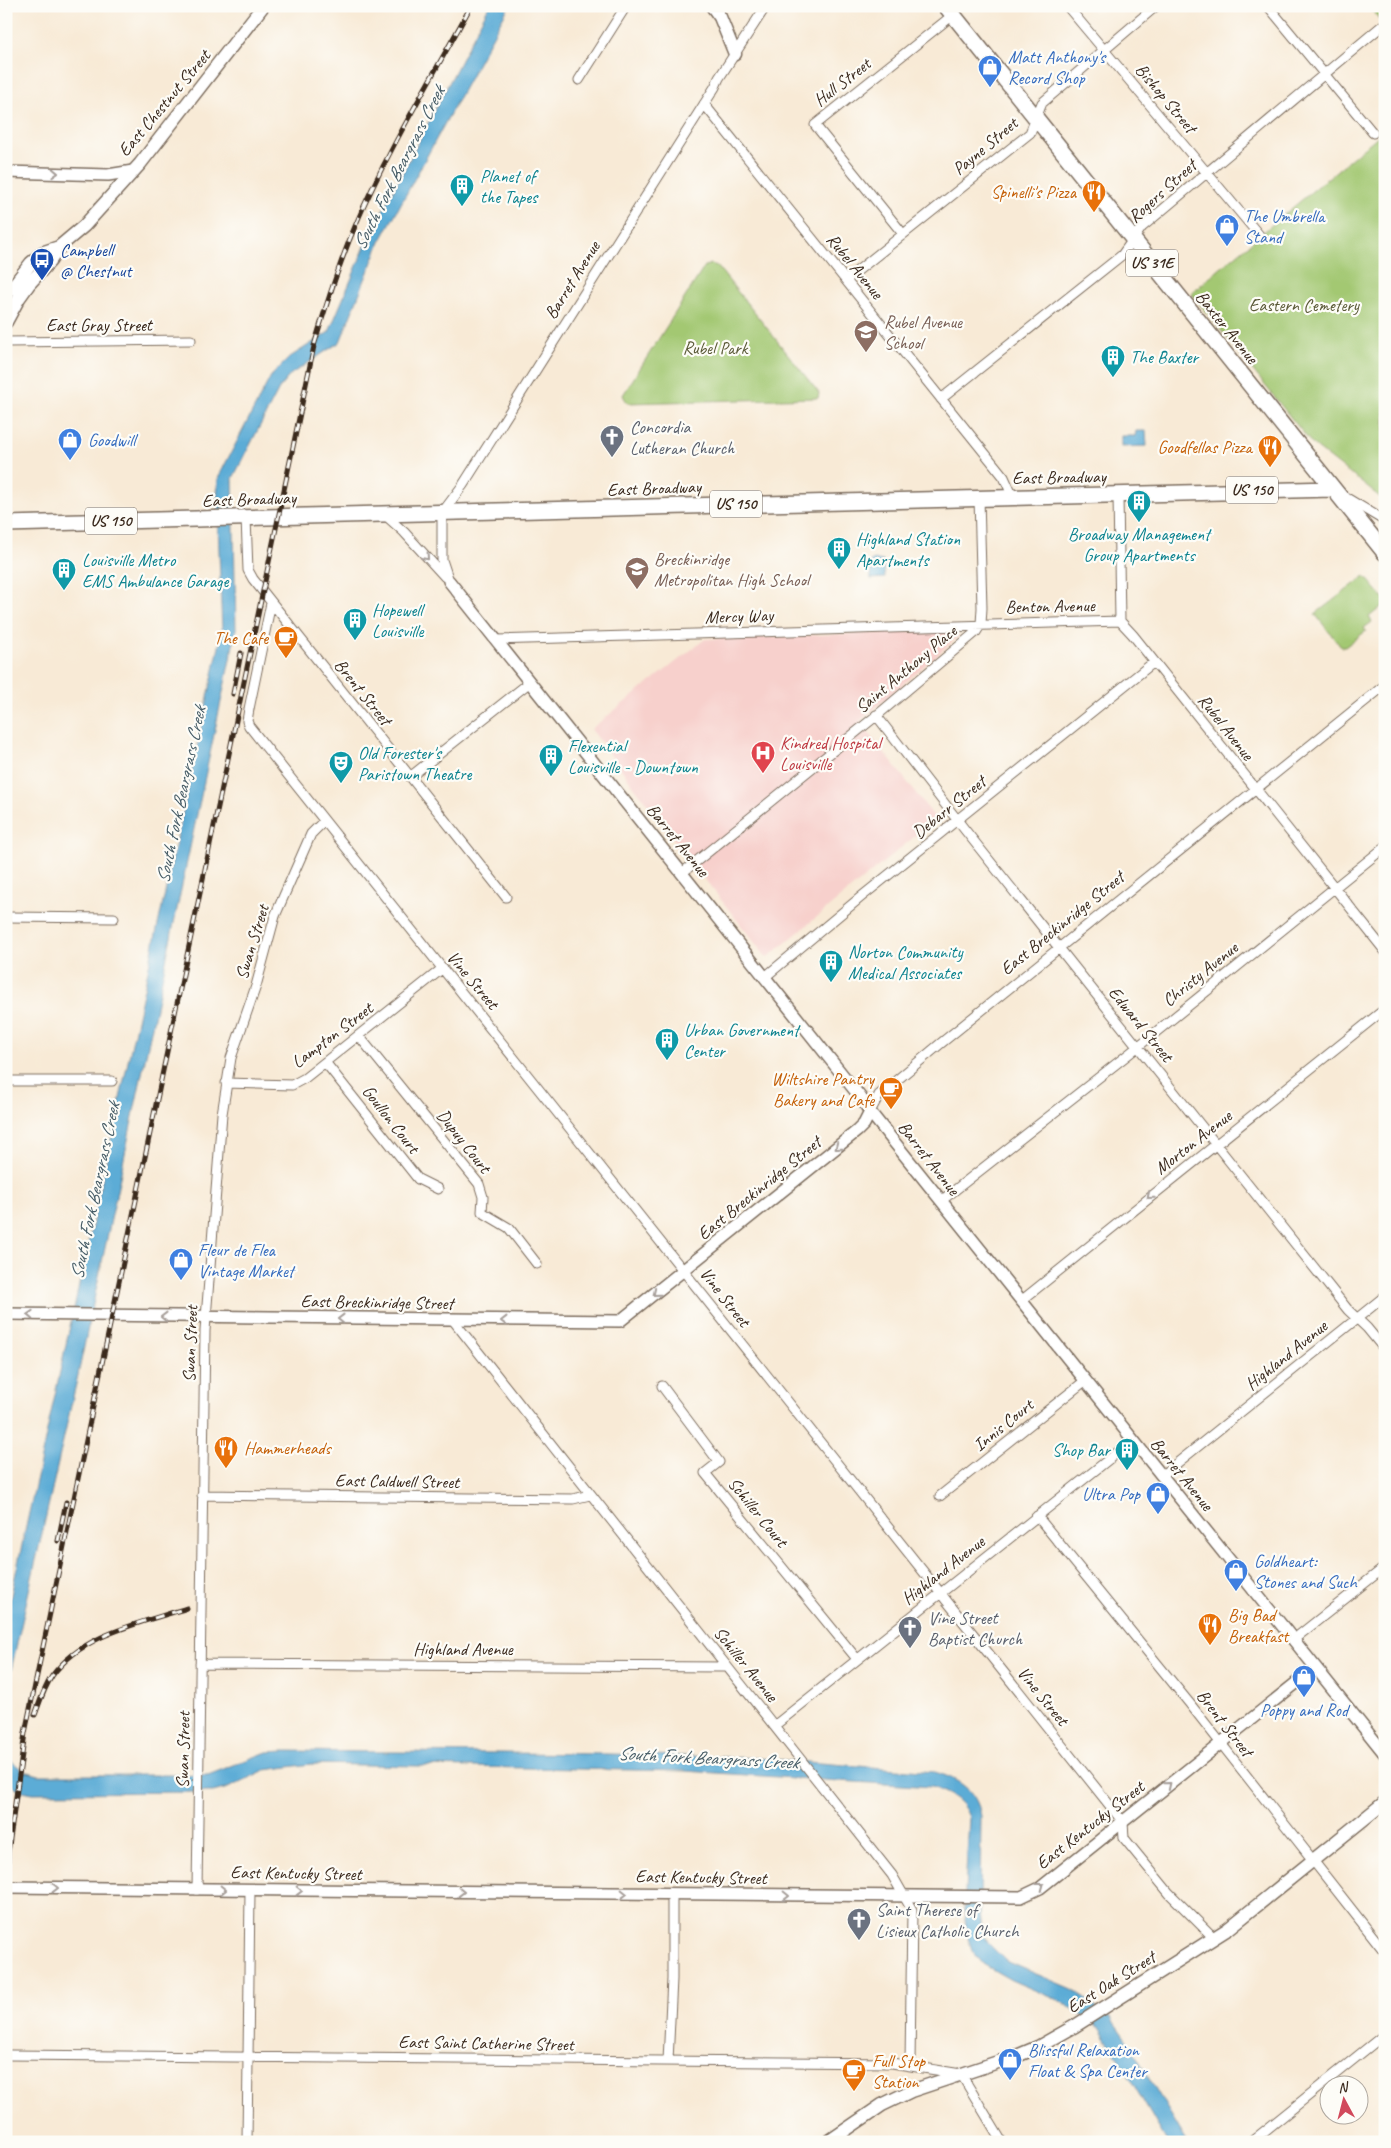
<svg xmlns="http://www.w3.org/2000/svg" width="1391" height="2148" font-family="Caveat,sans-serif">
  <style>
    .built { fill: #f7d0cc }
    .green { fill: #a3c872; stroke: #6f7948 }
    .water { fill: #5bacd6; stroke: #4b6b7a }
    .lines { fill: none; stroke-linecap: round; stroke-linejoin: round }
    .minor-casing { stroke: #7d6d5e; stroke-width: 11 }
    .tertiary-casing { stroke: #7d6d5e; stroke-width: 14 }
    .secondary-casing { stroke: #7d6d5e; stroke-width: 15 }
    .primary-casing { stroke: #7d6d5e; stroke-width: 18 }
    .minor { stroke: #fff; stroke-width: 9 }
    .tertiary { stroke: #fff; stroke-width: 11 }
    .secondary { stroke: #fff; stroke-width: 12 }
    .primary { stroke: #fff; stroke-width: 15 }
    .rail-casing { stroke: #3b2a1e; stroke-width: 5 }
    .rail { stroke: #fdfcf7; stroke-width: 3; stroke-dasharray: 9; stroke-linecap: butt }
    .oneway { stroke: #a79f9a }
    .labels { text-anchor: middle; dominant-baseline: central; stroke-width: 4.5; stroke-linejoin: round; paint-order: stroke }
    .shield { fill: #fdfcf7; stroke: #75695f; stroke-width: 1 }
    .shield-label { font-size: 16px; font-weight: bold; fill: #3b2a1e }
    .shop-label { font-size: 18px; fill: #366cbe; stroke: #fdfcf7; text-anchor: start }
    .street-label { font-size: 18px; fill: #3b2a1e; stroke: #fdfcf7 }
    .culture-label { font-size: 18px; fill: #0d838f; stroke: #fdfcf7; text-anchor: start }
    .food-label { font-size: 18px; fill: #c56008; stroke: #fdfcf7; text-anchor: end }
    .transit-label { font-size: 18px; fill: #164399; stroke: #fdfcf7; text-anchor: start }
    .park-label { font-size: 18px; fill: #5a5937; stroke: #fdfcf7 }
    .education-label { font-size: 18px; fill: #785e54; stroke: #fdfcf7; text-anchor: start }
    .worship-label { font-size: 18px; fill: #5b616d; stroke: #fdfcf7; text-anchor: start }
    .health-label { font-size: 18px; fill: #be3a42; stroke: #fdfcf7; text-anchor: start }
    .water-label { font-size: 19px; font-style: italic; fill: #485e68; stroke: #fdfcf7 }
  </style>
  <rect width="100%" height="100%" fill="#fdfcf7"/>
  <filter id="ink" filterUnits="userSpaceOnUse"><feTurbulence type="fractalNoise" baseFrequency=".02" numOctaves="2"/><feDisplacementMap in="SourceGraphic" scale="10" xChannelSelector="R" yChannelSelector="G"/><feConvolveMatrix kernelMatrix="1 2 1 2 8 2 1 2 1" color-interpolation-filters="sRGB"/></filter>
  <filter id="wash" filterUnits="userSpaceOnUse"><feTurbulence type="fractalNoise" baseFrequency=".0096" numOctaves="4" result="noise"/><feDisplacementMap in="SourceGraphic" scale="20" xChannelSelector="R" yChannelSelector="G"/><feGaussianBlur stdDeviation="1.12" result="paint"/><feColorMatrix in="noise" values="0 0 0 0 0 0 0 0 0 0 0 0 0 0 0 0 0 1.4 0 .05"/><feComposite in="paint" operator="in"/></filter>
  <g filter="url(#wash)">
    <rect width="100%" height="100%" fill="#f8ead6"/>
    <path class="built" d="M954 630 959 636 860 721 936 819 767 958 688 858 591 729 705 639Z"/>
    <path class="green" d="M1369 6H1385V26Z
      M1385 130V501L1312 444 1191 293Z
      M711 264 717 266 819 393 818 398 627 403 623 395 705 266Z
      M1365 576 1385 600V604L1369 617 1372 622 1364 628 1366 631 1345 647H1341L1315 614Z"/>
    <path class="water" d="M489 6H509L380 242 340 342 291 374 280 387 233 478 236 631 78 1375 6 1692V1618L222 633 217 497 218 479 221 472 271 376 290 357 329 332 369 237Z
      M1136 431H1146L1147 446 1121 447V436H1135Z
      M877 560 883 561 885 578 871 579V561Z
      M285 1751 611 1754 756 1758 935 1772C958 1779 977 1790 981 1816L980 1910 982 1933 987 1942 1006 1961 1074 1990 1111 2018 1128 2042 1187 2142H1167L1101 2029 1060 2001 1011 1980 983 1964 972 1950 967 1935 964 1910 969 1818C963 1799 949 1794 932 1787L685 1771 311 1764 265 1770 228 1788 213 1792 33 1793 18 1790 6 1781V1757L24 1771 39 1775H208L267 1752Z"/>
  </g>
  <g filter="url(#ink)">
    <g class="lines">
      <defs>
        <path id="minor" d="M1067 6 1259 235
          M1268 6 1373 133
          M579 80 626 6
          M704 104 1004 477 1013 497
          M903 234 815 125 953 15
          M846 280 1030 133 1042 103 1156 6
          M6 342 191 340
          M941 399 1122 255 1142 227 1383 25
          M1118 495 1120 621 1133 635 1385 951
          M1345 497 1385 521
          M385 515 404 532 445 577
          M246 518 248 570 253 579 506 897
          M449 581 442 560V513L463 485 715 87 719 78 766 6
          M271 603 249 709 247 721 249 726 1123 1822 1124 1838 1137 1854 1169 1893 1214 1938
          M497 640 1120 621
          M876 715 965 830 1348 1310 1367 1328 1385 1350
          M410 777 530 682
          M682 873 881 712 976 632 981 624 982 608 979 498
          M6 917 114 918
          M765 977 861 897 1154 662
          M359 1036 479 1184 483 1197 482 1212 509 1228 537 1264
          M325 1062 418 1179 438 1189
          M6 1081H112
          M226 1083 292 1085 305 1078 443 968
          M870 1112 879 1095 940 1044 1385 685
          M941 1201 1130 1053 1385 847
          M1021 1301 1385 1009
          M453 1320 892 1875 912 1910 910 2065
          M662 1386 719 1462 705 1473 857 1659
          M1161 1476 1385 1296
          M202 1495 573 1499 590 1495
          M940 1496 1086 1380
          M1037 1516 1190 1704 1385 1952
          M1293 1640 1385 1567
          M200 1664 726 1667
          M774 1726 1133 1440
          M197 1890 205 1331 222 1114 231 1058 256 986 275 916 311 834 324 821
          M10 2055 892 2063 961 2074 1002 2142
          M668 2061 672 1979V1895
          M247 2142 250 1891
          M1251 2142 1385 2034"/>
        <path id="tertiary" d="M6 172 108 175 133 171
          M449 581 861 1098 870 1112 1385 1754
          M6 1314 620 1321 857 1131 864 1124 870 1112
          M6 1887 1021 1897 1040 1888 1315 1668"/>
        <path id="secondary" d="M712 6 720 17 735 54
          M6 295 31 263 44 252 59 247
          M6 322 19 298 29 284 50 261 59 247 84 226 140 164 263 6
          M828 2142 882 2105 911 2091 1019 2055 1038 2047 1075 2026 1228 1929 1385 1802"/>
        <path id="primary" d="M946 6 1385 553
          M6 524 1332 489"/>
      </defs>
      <use href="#minor" class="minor-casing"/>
      <use href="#tertiary" class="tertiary-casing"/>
      <use href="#secondary" class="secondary-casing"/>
      <use href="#primary" class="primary-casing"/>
      <use href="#minor" class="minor"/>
      <use href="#tertiary" class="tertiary"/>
      <use href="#secondary" class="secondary"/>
      <use href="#primary" class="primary"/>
      <defs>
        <path id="rail" d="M233 694 241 653
          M58 1541 66 1502
          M35 1715C40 1701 44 1688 52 1676 82 1634 141 1623 187 1608
          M6 1915 8 1853 25 1733 314 346C326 305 339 264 356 224 388 149 432 78 471 6"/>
      </defs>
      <use href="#rail" class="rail-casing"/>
      <use href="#rail" class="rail"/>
    </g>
    <defs><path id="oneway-chevron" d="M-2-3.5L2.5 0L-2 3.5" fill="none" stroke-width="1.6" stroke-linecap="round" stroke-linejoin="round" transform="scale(1.25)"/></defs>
    <g class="oneway">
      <use href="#oneway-chevron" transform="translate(55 173) rotate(2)"/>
      <use href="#oneway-chevron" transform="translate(426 557) rotate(48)"/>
      <use href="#oneway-chevron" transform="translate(838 1147) rotate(141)"/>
      <use href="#oneway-chevron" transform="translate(1150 1196) rotate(141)"/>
      <use href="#oneway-chevron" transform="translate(656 1293) rotate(141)"/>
      <use href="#oneway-chevron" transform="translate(30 1315) rotate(-178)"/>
      <use href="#oneway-chevron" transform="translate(164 1317) rotate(-179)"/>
      <use href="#oneway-chevron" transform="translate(341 1319) rotate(-179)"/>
      <use href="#oneway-chevron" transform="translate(504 1321) rotate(-180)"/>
      <use href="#oneway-chevron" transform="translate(1168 1785) rotate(-39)"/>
      <use href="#oneway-chevron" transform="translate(1041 1886) rotate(-37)"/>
      <use href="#oneway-chevron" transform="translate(55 1888) rotate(1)"/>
      <use href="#oneway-chevron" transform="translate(223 1890) rotate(1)"/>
      <use href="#oneway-chevron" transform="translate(299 1891) rotate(1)"/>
      <use href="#oneway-chevron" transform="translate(461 1892) rotate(1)"/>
      <use href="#oneway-chevron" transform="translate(624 1894) rotate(1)"/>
      <use href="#oneway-chevron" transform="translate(786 1896) rotate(1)"/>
    </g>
  </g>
  <defs>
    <symbol id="shop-pin" viewBox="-11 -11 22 30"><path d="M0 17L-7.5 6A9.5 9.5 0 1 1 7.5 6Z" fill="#3f7fe0" stroke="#fdfcf7"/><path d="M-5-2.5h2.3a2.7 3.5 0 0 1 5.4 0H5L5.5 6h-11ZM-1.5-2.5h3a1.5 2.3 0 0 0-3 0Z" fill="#fff"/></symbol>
    <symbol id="building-pin" viewBox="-11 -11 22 30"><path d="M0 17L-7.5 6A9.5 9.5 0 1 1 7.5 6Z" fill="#0f9aa8" stroke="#fdfcf7"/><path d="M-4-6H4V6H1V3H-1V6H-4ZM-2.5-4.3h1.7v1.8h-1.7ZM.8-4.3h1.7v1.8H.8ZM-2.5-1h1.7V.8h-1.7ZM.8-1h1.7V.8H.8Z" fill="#fff"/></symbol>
    <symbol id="restaurant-pin" viewBox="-11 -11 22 30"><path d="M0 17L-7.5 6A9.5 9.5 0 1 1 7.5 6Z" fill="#e8710a" stroke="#fdfcf7"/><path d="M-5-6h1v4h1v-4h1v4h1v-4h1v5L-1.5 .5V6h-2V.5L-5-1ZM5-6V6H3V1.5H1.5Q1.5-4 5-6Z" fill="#fff"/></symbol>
    <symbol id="bus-pin" viewBox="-11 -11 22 30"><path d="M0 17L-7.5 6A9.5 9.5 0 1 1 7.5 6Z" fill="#1a4fb4" stroke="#fdfcf7"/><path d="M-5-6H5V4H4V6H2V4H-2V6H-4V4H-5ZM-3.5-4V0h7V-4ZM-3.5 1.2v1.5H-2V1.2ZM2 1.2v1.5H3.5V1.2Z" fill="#fff"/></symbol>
    <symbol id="school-pin" viewBox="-11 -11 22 30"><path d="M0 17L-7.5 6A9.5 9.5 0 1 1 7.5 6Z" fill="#8d6e63" stroke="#fdfcf7"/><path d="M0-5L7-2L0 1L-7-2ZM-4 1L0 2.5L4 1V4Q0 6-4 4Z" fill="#fff"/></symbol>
    <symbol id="church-pin" viewBox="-11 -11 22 30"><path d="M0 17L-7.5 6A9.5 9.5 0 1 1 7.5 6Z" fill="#6b7280" stroke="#fdfcf7"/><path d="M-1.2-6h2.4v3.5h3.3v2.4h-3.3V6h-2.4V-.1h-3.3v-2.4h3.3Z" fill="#fff"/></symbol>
    <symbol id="cafe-pin" viewBox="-11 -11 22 30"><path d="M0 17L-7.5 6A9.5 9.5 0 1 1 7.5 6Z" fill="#e8710a" stroke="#fdfcf7"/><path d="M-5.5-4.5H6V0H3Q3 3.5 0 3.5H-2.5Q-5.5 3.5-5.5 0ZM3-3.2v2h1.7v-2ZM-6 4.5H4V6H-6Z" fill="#fff"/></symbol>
    <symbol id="hospital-pin" viewBox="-11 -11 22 30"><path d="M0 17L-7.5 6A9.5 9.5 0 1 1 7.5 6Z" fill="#e0444e" stroke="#fdfcf7"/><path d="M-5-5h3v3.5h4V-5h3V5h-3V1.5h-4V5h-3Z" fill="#fff"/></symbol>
    <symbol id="theatre-pin" viewBox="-11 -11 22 30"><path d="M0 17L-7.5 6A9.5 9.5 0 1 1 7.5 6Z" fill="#0f9aa8" stroke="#fdfcf7"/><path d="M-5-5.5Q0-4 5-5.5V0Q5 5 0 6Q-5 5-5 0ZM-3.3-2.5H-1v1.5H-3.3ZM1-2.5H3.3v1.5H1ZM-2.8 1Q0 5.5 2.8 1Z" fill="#fff"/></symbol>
  </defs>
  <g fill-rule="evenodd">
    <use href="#shop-pin" x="976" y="53" width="28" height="38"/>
    <use href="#building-pin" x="448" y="172" width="28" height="38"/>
    <use href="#restaurant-pin" x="1080" y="178" width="28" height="38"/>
    <use href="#shop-pin" x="1213" y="212" width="28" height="38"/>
    <use href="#bus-pin" x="28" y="246" width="28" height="38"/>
    <use href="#school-pin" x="852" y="318" width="28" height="38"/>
    <use href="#building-pin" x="1099" y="343" width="28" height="38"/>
    <use href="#church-pin" x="598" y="423" width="28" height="38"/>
    <use href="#shop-pin" x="56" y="426" width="28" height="38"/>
    <use href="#restaurant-pin" x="1256" y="433" width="28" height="38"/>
    <use href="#building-pin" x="1125" y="488" width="28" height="38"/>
    <use href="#building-pin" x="825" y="535" width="28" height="38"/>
    <use href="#school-pin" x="623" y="555" width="28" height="38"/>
    <use href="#building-pin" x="50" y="556" width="28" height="38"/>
    <use href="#building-pin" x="341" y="606" width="28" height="38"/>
    <use href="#cafe-pin" x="272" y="624" width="28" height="38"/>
    <use href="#hospital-pin" x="749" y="739" width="28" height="38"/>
    <use href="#building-pin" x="537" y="742" width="28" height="38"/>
    <use href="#theatre-pin" x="327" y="749" width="28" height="38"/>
    <use href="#building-pin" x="817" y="948" width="28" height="38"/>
    <use href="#building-pin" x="653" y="1026" width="28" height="38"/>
    <use href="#cafe-pin" x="877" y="1075" width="28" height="38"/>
    <use href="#shop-pin" x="167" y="1246" width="28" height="38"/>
    <use href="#restaurant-pin" x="212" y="1434" width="28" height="38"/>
    <use href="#building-pin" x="1113" y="1436" width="28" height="38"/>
    <use href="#shop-pin" x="1144" y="1480" width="28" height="38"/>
    <use href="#shop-pin" x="1222" y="1557" width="28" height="38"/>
    <use href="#restaurant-pin" x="1196" y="1611" width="28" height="38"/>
    <use href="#church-pin" x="896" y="1614" width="28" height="38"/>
    <use href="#shop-pin" x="1290" y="1663" width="28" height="38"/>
    <use href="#church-pin" x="845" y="1906" width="28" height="38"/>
    <use href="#shop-pin" x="996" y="2046" width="28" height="38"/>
    <use href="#cafe-pin" x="840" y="2057" width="28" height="38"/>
  </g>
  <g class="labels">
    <g class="shield">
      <rect x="1126" y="249.5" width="52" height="27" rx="4"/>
      <rect x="1226" y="476.5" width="52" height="27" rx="4"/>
      <rect x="710" y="490.5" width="52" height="27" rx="4"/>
      <rect x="85" y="507.5" width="52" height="27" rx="4"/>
    </g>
    <g class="shield-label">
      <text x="1152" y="263">US 31E</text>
      <text x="1252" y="490">US 150</text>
      <text x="736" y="504">US 150</text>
      <text x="111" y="521">US 150</text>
    </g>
    <g class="shop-label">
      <text x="1008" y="57">Matt Anthony's<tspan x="1008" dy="21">Record Shop</tspan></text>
      <text x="1244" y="216">The Umbrella<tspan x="1244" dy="21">Stand</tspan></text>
      <text x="88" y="440">Goodwill</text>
      <text x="198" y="1250">Fleur de Flea<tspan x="198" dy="21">Vintage Market</tspan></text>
      <text x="1140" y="1494" text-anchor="end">Ultra Pop</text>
      <text x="1254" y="1561">Goldheart:<tspan x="1254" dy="21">Stones and Such</tspan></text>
      <text x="1304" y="1710" text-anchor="middle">Poppy and Rod</text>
      <text x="1028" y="2050">Blissful Relaxation<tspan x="1028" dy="21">Float &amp; Spa Center</tspan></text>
    </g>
    <g class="street-label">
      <text transform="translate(842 82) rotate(-38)">Hull Street</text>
      <text transform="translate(1166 98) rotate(50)">Bishop Street</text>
      <text transform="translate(164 103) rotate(-50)">East Chestnut Street</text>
      <text transform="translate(985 146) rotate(-40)">Payne Street</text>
      <text transform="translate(1162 191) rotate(-42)">Rogers Street</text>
      <text transform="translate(855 266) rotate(51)">Rubel Avenue</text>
      <text transform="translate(572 280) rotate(-58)">Barret Avenue</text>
      <text x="99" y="325">East Gray Street</text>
      <text transform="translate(1227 327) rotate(51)">Baxter Avenue</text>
      <text transform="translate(1059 477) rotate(-1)">East Broadway</text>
      <text transform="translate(654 488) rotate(-2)">East Broadway</text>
      <text transform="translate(249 499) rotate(-2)">East Broadway</text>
      <text transform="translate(1050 606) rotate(-1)">Benton Avenue</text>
      <text transform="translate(739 616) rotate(-2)">Mercy Way</text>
      <text transform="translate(906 669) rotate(-40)">Saint Anthony Place</text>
      <text transform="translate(363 692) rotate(51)">Brent Street</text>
      <text transform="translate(1226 727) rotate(52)">Rubel Avenue</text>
      <text transform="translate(949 807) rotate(-39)">Debarr Street</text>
      <text transform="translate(678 840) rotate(51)">Barret Avenue</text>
      <text transform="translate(1062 923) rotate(-39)">East Breckinridge Street</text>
      <text transform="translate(252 942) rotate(-73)">Swan Street</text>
      <text transform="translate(1200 974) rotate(-39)">Christy Avenue</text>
      <text transform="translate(473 980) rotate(50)">Vine Street</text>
      <text transform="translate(1141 1024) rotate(51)">Edward Street</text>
      <text transform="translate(332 1035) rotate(-37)">Lampton Street</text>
      <text transform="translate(391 1119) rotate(52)">Goullon Court</text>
      <text transform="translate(464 1141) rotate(52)">Dupuy Court</text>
      <text transform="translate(1193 1142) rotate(-38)">Morton Avenue</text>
      <text transform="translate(929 1158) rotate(52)">Barret Avenue</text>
      <text transform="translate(759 1188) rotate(-39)">East Breckinridge Street</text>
      <text transform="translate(725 1297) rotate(52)">Vine Street</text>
      <text transform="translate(377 1302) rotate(1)">East Breckinridge Street</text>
      <text transform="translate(190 1344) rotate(-88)">Swan Street</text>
      <text transform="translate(1286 1355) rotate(-39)">Highland Avenue</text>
      <text transform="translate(1003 1425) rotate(-39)">Innis Court</text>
      <text transform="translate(1182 1474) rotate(51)">Barret Avenue</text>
      <text transform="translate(397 1481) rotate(1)">East Caldwell Street</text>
      <text transform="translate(758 1512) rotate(51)">Schiller Court</text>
      <text transform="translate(943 1570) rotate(-38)">Highland Avenue</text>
      <text x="463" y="1649">Highland Avenue</text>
      <text transform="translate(746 1664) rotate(51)">Schiller Avenue</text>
      <text transform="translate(1043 1696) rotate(51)">Vine Street</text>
      <text transform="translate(1225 1723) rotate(52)">Brent Street</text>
      <text transform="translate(183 1750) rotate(-89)">Swan Street</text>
      <text transform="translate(1090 1825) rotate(-38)">East Kentucky Street</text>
      <text transform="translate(296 1873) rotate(1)">East Kentucky Street</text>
      <text transform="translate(701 1877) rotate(1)">East Kentucky Street</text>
      <text transform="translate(1111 1982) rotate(-32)">East Oak Street</text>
      <text transform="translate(486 2043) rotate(1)">East Saint Catherine Street</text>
    </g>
    <g class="culture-label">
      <text x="480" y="176">Planet of<tspan x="480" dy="21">the Tapes</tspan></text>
      <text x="1130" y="357">The Baxter</text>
      <text x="1139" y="534" text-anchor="middle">Broadway Management<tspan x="1139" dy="21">Group Apartments</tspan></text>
      <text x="856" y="539">Highland Station<tspan x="856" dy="21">Apartments</tspan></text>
      <text x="82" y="560">Louisville Metro<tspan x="82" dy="21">EMS Ambulance Garage</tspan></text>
      <text x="372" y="610">Hopewell<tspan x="372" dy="21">Louisville</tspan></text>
      <text x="568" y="746">Flexential<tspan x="568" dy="21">Louisville - Downtown</tspan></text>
      <text x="358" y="753">Old Forester's<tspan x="358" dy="21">Paristown Theatre</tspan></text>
      <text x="848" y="952">Norton Community<tspan x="848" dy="21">Medical Associates</tspan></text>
      <text x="684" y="1030">Urban Government<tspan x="684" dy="21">Center</tspan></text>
      <text x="1110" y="1450" text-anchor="end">Shop Bar</text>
    </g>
    <g class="food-label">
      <text x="1076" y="192">Spinelli's Pizza</text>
      <text x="1252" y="447">Goodfellas Pizza</text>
      <text x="268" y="638">The Cafe</text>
      <text x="874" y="1079">Wiltshire Pantry<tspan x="874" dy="21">Bakery and Cafe</tspan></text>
      <text x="244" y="1448" text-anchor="start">Hammerheads</text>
      <text x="1228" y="1615" text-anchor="start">Big Bad<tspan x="1228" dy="21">Breakfast</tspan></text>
      <text x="872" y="2061" text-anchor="start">Full Stop<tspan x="872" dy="21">Station</tspan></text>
    </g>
    <g class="transit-label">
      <text x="60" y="250">Campbell<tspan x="60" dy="21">@ Chestnut</tspan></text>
    </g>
    <g class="park-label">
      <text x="1304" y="305">Eastern Cemetery</text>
      <text x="715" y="348">Rubel Park</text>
    </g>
    <g class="education-label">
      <text x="884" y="322">Rubel Avenue<tspan x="884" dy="21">School</tspan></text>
      <text x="654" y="559">Breckinridge<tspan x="654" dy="21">Metropolitan High School</tspan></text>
    </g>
    <g class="worship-label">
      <text x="630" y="427">Concordia<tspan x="630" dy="21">Lutheran Church</tspan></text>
      <text x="928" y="1618">Vine Street<tspan x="928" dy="21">Baptist Church</tspan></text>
      <text x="876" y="1910">Saint Therese of<tspan x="876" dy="21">Lisieux Catholic Church</tspan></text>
    </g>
    <g class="health-label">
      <text x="780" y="743">Kindred Hospital<tspan x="780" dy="21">Louisville</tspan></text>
    </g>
    <g class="water-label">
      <text transform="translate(399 168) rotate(-63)">South Fork Beargrass Creek</text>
      <text transform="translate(181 795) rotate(-78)">South Fork Beargrass Creek</text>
      <text transform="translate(95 1191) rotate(-78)">South Fork Beargrass Creek</text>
      <text transform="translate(708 1758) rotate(3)">South Fork Beargrass Creek</text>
    </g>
  </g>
  <rect width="1391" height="2148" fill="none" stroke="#fdfcf7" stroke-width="25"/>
  <g transform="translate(1344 2100) rotate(353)"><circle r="24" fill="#fdfcf7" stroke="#afa8a0"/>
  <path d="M0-4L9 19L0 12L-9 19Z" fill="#d1495b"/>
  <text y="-8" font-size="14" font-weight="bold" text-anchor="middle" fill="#3b2a1e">N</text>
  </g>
</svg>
